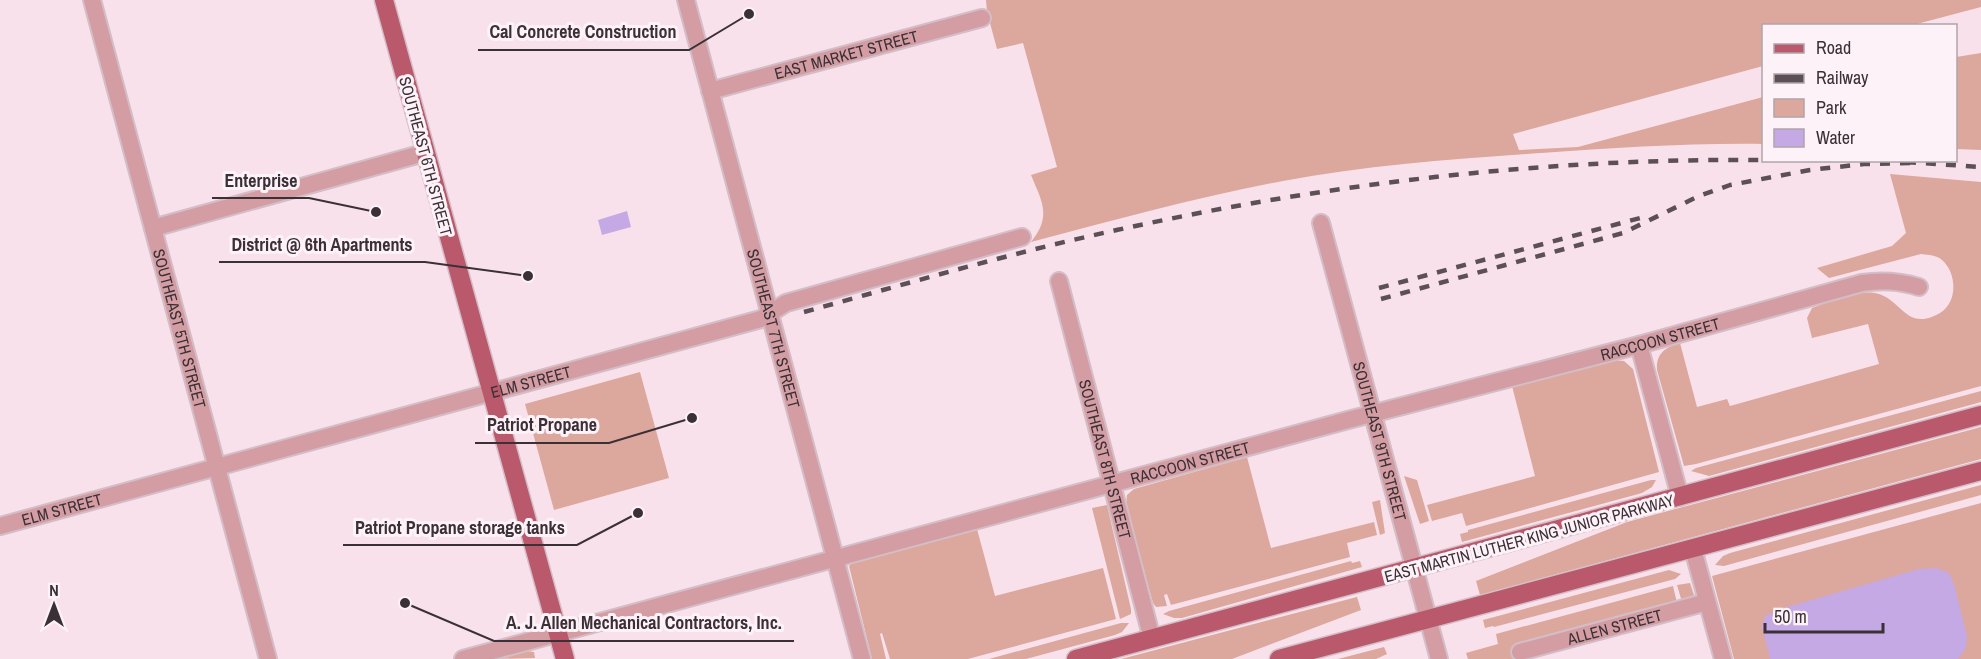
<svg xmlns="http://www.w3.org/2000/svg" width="1981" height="659" font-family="'Archivo Narrow',sans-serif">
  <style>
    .green { fill: #dca79d }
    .water { fill: #c5a9e5 }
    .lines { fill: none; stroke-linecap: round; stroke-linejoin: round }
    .minor-casing { stroke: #d3bec7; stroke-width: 20 }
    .major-casing { stroke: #d3bec7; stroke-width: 21 }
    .minor { stroke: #d49da4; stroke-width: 16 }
    .major { stroke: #b9596b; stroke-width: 18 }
    .rail { stroke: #5c5056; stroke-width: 4.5; stroke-dasharray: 10 10; stroke-linecap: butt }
    .labels { text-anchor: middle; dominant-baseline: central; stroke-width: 6; stroke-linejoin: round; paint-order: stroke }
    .street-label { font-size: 16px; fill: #3a3035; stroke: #fdf2f7 }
    .leader { fill: none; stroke: #3a3035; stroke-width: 2 }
    .callout-dot { fill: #3a3035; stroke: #fdf2f7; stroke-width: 2 }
    .callout-label { font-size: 18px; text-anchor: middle; font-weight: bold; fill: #3a3035; stroke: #fdf2f7; stroke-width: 6; stroke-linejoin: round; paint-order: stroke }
  </style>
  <rect width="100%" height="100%" fill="#f9e1ec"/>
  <path class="green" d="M986 0H1981V7L1913 25 1764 26 1763 66 1513 134 1519 150 1578 147 1763 97V144C1689 143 1615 148 1541 153 1455 159 1368 165 1283 181 1198 197 1115 220 1031 242 1052 216 1042 202 1031 175L1057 167 1023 43 997 49 987 12Z
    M1981 53V150L1956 149V57Z
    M1890 174 1981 182V386L1696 464 1684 466 1657 370C1656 354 1665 347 1680 343L1697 407 1727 399 1730 406 1879 364 1868 324 1812 338 1807 318 1812 308C1831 301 1858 288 1879 294 1902 301 1907 332 1940 313 1958 302 1957 273 1942 260 1936 255 1929 255 1921 254L1829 278 1817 268 1892 246 1906 233Z
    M1610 360 1624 361 1633 369 1659 472 1466 526 1462 513 1432 521 1427 505 1535 476 1512 386Z
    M640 372 669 478 554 510 525 404Z
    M1981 391V402L1974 404 1709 476 1691 471 1696 468Z
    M1981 427V459L1480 595 1476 581 1627 522Z
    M1247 457 1271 548 1374 522 1377 535 1347 543 1350 557 1171 605 1167 594 1164 595 1167 606 1156 607 1153 603 1126 505 1127 495 1134 489Z
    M1404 476 1417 480 1429 521 1420 524Z
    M1651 480H1656L1652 487 1642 493 1462 542 1460 534 1468 532V530Z
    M1981 485V495L1724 566 1715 565 1723 556 1730 553Z
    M1380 500 1385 533 1380 535 1372 502Z
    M1981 503V659H1734L1712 576Z
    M1107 505 1131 609V614L1120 619 1092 508Z
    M977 529 995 596 1103 568 1116 619 968 659H890L882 633 880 634 886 659H872L849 566 853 562Z
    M1351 561 1352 563 1360 561 1362 567 1182 618H1174L1163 614 1169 611Z
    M1669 570 1681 574 1675 579 1494 627 1493 626 1485 628 1483 620Z
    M1690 583 1694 595 1682 602 1677 585Z
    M1673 586 1677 603 1520 659H1468L1466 653 1498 644 1496 634Z
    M1357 597 1361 610 1232 659H1121Z
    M1121 623H1129L1122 632 1115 635 1026 659H989Z
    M1384 647 1387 654 1376 659H1338Z
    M527 651 534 652 535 658 494 659Z"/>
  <path class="water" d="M627 211 631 227 602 235 598 220Z
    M1937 568 1949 573 1954 584 1967 636 1966 648 1958 659H1770L1762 626 1765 616 1780 609 1919 569Z"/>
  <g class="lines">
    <defs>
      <g id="minor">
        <path id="s1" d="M92 0 268 659"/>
        <path id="s2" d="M686 0 862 659"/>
        <path id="s3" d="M710 91 982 18"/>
        <path id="s4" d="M1321 223 1439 659"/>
        <path d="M153 228 424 153"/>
        <path id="s5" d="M1059 281 1152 639"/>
        <path d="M1639 345 1680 497"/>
        <path id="s6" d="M0 526 761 319 786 303 1022 237"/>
        <path d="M1693 549 1723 659"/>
        <path id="s7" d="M1520 652 1707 602"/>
        <path id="s8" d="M463 659 1348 420 1639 345 1862 283C1883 280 1899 281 1919 287"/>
      </g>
      <path id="major" d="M384 0 565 659
        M1076 659 1981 415
        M1279 659 1981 471"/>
    </defs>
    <use href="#minor" class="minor-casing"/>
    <use href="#major" class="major-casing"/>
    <use href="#minor" class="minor"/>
    <use href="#major" class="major"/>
    <path class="rail" d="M1906 162 1981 167
      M1379 288 1640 218
      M1381 299 1623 233 1699 196 1730 185 1810 170 1864 164 1915 163
      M804 312C913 282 1021 250 1131 227 1338 182 1552 158 1764 160"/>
  </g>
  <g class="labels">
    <g class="street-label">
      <text stroke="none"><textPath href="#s3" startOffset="141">EAST MARKET STREET</textPath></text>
      <text transform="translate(426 156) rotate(75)">SOUTHEAST 6TH STREET</text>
      <text stroke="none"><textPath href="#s1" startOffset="340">SOUTHEAST 5TH STREET</textPath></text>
      <text stroke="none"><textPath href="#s2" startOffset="340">SOUTHEAST 7TH STREET</textPath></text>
      <text stroke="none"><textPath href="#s8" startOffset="1239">RACCOON STREET</textPath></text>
      <text stroke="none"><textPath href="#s6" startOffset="550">ELM STREET</textPath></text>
      <text stroke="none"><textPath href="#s4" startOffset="226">SOUTHEAST 9TH STREET</textPath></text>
      <text stroke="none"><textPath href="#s5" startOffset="184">SOUTHEAST 8TH STREET</textPath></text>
      <text stroke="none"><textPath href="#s8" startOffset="753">RACCOON STREET</textPath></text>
      <text stroke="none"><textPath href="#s6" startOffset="64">ELM STREET</textPath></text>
      <text transform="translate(1529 538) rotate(-15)">EAST MARTIN LUTHER KING JUNIOR PARKWAY</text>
      <text stroke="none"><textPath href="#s7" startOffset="98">ALLEN STREET</textPath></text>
    </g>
  </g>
  <path class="leader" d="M749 14L689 50H478M376 212L309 198H212M528 276L425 262H219M692 418L609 443H475M638 513L577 545H343M405 603L494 641H794"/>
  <g class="callout-dot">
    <circle cx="749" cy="14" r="6"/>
    <circle cx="376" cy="212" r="6"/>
    <circle cx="528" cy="276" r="6"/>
    <circle cx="692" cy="418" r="6"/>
    <circle cx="638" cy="513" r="6"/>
    <circle cx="405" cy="603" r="6"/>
  </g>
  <g class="callout-label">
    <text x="583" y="38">Cal Concrete Construction</text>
    <text x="261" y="187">Enterprise</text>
    <text x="322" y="251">District @ 6th Apartments</text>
    <text x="542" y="431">Patriot Propane</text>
    <text x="460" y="534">Patriot Propane storage tanks</text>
    <text x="644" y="629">A. J. Allen Mechanical Contractors, Inc.</text>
  </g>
  <rect x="1762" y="24" width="195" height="138" fill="#fdf2f7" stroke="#afa4a9" stroke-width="1.5"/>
  <rect x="1774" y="44" width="30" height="9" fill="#b9596b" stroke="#afa4a9" stroke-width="1.5"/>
  <text x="1816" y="54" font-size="18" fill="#3a3035">Road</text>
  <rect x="1774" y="74" width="30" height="9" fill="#5c5056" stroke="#afa4a9" stroke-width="1.5"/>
  <text x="1816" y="84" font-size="18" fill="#3a3035">Railway</text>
  <rect x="1774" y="99" width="30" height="18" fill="#dca79d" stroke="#afa4a9" stroke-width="1.5"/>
  <text x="1816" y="114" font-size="18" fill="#3a3035">Park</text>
  <rect x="1774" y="129" width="30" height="18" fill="#c5a9e5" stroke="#afa4a9" stroke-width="1.5"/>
  <text x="1816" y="144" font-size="18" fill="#3a3035">Water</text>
  <g transform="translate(54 605)" stroke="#fdf2f7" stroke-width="4.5" paint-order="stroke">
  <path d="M0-4.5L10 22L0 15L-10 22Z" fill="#3a3035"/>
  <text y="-9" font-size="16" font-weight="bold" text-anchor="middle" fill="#3a3035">N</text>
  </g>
  <path d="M1765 623v9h118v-9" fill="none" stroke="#3a3035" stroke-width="3"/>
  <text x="1774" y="623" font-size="18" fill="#3a3035" stroke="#fdf2f7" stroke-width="4.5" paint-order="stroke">50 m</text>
</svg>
